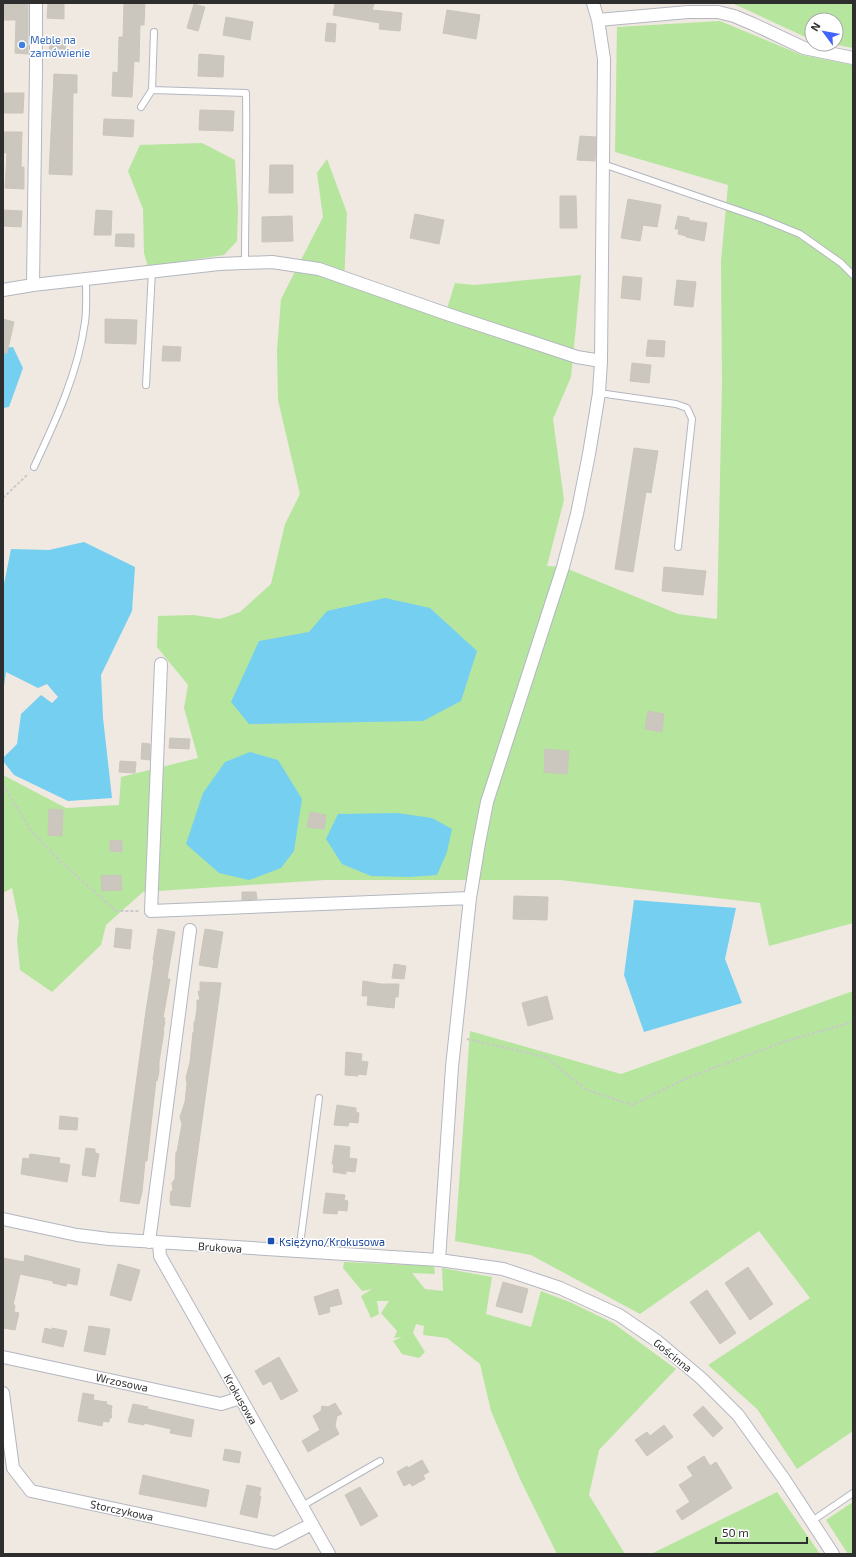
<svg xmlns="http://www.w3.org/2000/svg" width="856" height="1557" font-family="'Exo 2',sans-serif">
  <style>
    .green { fill: #b6e59e }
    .water { fill: #75cff0 }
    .building { fill: #cbc7bf; stroke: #cbc5ba }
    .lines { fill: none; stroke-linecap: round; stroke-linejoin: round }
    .lane-casing { stroke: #b4b7c1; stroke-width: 8 }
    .street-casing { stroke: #b4b7c1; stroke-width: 14 }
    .path { stroke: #c9c9c9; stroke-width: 2; stroke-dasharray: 3 2; stroke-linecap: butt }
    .lane { stroke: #fff; stroke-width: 6 }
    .street { stroke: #fff; stroke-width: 12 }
    .shop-dot { fill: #3f7fe0; stroke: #fff; stroke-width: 1.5 }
    .transit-dot { fill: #1a4fb4; stroke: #fff; stroke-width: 1.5 }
    .labels { text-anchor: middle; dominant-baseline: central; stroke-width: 3; stroke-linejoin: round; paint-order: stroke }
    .shop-label { font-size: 11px; fill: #366cbe; stroke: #fff; text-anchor: start }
    .transit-label { font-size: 11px; fill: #164399; stroke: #fff; text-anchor: start }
    .street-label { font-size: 11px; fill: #2e2e2e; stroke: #fff }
  </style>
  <rect width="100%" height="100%" fill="#efe9e1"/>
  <path class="green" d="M721 3H853V48L832 44H836V20H812V40L734 4Z
    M720 21 802 55 853 65V923L769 946 760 903 560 880H325L143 892 106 925 101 945 52 992 20 970 17 940 19 922 12 888 3 893V775L66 808 119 805 121 777 198 758 184 708 188 685 157 647 158 616 194 615 220 619 240 612 271 584 285 524 300 494 278 400 277 350 281 299 323 217 317 173 327 159 347 213 344 285 444 318 455 283 474 285 581 275 571 377 553 419 564 500 547 566 563 567 678 614 717 619 722 384 721 261 728 185 615 152 617 27Z
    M202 143 235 160 238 209 237 241 224 255 148 267 144 253 143 209 128 171 140 145Z
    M853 991V1431L797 1469 757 1409 708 1365 810 1298 759 1231 640 1314 531 1255 455 1241 470 1031 621 1074Z
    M344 1262 434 1266 435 1274 412 1273 425 1289 443 1291 442 1268 492 1277 486 1314 531 1327 541 1291 572 1303 613 1323 676 1369 599 1450 589 1495 625 1554H557L520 1479 491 1411 480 1364 447 1338 423 1335 424 1326 416 1324 413 1333 425 1352 419 1358 402 1354 393 1341 402 1337 394 1338 397 1331 381 1313 389 1301H377L379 1314 371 1318 361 1296 372 1289 362 1291 343 1268Z
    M777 1492 820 1554H651Z
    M853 1502V1554H848L826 1520Z"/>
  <path class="water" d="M13 347 23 368 9 407 3 408V348Z
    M84 542 135 567 132 611 101 675 103 718 112 798 68 801 14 775 3 761V758L17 744 21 714 41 695 52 703 58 697 47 684 38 688 6 672 3 693V589L11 549 49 550Z
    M385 598 430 608 477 651 461 701 423 721 249 724 231 702 259 641 309 632 327 611Z
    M250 752 278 760 302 799 294 851 281 868 249 880 219 873 186 844 203 793 225 762Z
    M397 813 432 818 452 829 447 852 437 875 409 877 371 876 342 864 326 839 338 814Z
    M634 900 736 908 725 959 742 1003 644 1032 624 975Z"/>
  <path class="building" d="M3 3H28V54L15 53 16 20H3Z
    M48 3H64V19L47 18Z
    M124 3H145L144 25H140L139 62 134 61 132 97 112 96 113 72 118 73 119 37H123Z
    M335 3H367L374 4 372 10 402 13 400 31 379 29 380 23 333 15Z
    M194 4 205 7 198 31 187 28Z
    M447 10 480 15 476 39 443 33Z
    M226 17 253 22 250 40 223 35Z
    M327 23 336 24 335 42 325 41Z
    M50 39 66 40 65 56 49 55Z
    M199 54 224 56 223 77 198 76Z
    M54 74 77 75V93H73L72 175 49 174Z
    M3 93H24L23 113H3Z
    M200 110 234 111 233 131 199 130Z
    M104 119 134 120 133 137 103 135Z
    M4 132H22L21 167H24V189L5 188 7 153H3Z
    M580 136 596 137 595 161 577 160Z
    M270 165H293V193H269Z
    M560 196H576L577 228H560Z
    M628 199 661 205 657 227 643 225 640 241 621 238Z
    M3 210 22 211 21 227 3 226Z
    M96 210 112 211 111 235H94Z
    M415 214 444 220 439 244 410 238Z
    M292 216 293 241 262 242V217Z
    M678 216 689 218V220L707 223 704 241 686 237V236L678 234 679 229H675Z
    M116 234H134V247L115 246Z
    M623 276 642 278 640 300 621 298Z
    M677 280 696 282 693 307 674 305Z
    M3 319 14 322 7 353H3Z
    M105 319 137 320 136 344 105 343Z
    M648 340 665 341 664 357 646 356Z
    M163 346 181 347 180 361H162Z
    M632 363 651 365 649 383 630 381Z
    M634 448 658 451 651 493 646 492 633 572 615 569Z
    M664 567 706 571 703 595 662 591Z
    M648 711 664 714 662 732 645 729Z
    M170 738 190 739 189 749 169 748Z
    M142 743 150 744V760L141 759Z
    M545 749 569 751 567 774 544 772Z
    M120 761 136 762 135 773 119 772Z
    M49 809 63 810 62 836 48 835Z
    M310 812 326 815 324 829 307 827Z
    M110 840 122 841V852L110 851Z
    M121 875 122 890 102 891 101 876Z
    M242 892H256L257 899 242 900Z
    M514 896 548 897 547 920 513 919Z
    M116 928 132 930 130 949 114 947Z
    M158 929 175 932 167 979H170L163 1018H165L164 1022H165L163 1030 164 1031 159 1062V1072L157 1081 156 1080 147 1161H145L142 1192 139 1204 120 1201 146 1011 154 960H153Z
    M205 929 223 932 217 968 199 965Z
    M394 964 406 966 404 979 392 978Z
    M363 981 381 984H399L398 997H395L394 1008 367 1005 368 996H362Z
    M200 982 221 983 190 1207 171 1205 170 1201 171 1191H173L172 1183 175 1179 176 1152H177L182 1124 180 1117 185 1102 187 1084 186 1078 190 1062 193 1032H194V1022H195L197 1008V1000H200L198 991 200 992Z
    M547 996 553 1019 528 1026 522 1003Z
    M346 1052 362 1054 361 1061 368 1062 366 1075 358 1074V1076L345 1075Z
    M337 1105 356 1108V1112L359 1113 358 1123 349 1122 348 1126 334 1125Z
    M60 1116 78 1118 77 1130 59 1129Z
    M335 1145 350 1147 349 1158 357 1159 355 1172 346 1171V1174L333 1172 334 1164H332Z
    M86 1148 95 1149V1153L99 1154 95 1177 82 1175Z
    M30 1154 60 1158 59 1163 70 1165 67 1182 21 1174 23 1158 29 1159Z
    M326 1193 345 1195 344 1200 348 1201 347 1211 338 1210 337 1214 323 1213Z
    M25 1255 80 1269 77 1285 67 1283 66 1286 53 1283V1281L20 1274 13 1305H15L14 1312 19 1313 15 1330 3 1328V1258L24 1262Z
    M118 1264 140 1270 131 1301 110 1295Z
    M748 1267 773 1304 750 1320 725 1283Z
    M503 1282 528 1289 522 1313 496 1306Z
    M338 1289 342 1304 329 1307 330 1312 319 1315 314 1297Z
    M707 1290 736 1333 720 1344 690 1302Z
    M89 1326 110 1329 105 1355 84 1351Z
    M45 1328 52 1330V1328L67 1331 63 1347 42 1342Z
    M279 1357 298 1391 281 1400 271 1381 263 1385 255 1371Z
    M83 1393 94 1395 93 1400 107 1402 106 1404 112 1406 111 1414 112 1417 109 1419V1422L103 1421 102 1426 78 1421Z
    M335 1403 342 1414 337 1416 335 1426 339 1434 308 1452 302 1441 320 1430 313 1416 321 1411 322 1406 328 1407Z
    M133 1404 148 1407 147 1409 194 1420 191 1437 170 1433 171 1429 144 1423V1425L128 1422Z
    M703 1406 723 1428 713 1437 693 1415Z
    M664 1425 673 1437 647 1456 635 1440 647 1432 650 1436Z
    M225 1449 241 1452 239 1463 223 1460Z
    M704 1456 710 1466 716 1462 732 1488 682 1520 676 1511 690 1502 679 1485 693 1476 687 1467Z
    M422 1460 429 1472 423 1475 425 1479 412 1486 410 1483 404 1486 397 1472 407 1466 408 1468Z
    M143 1475 209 1490 206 1507 139 1494Z
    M247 1485 261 1488 259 1496H261L257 1518 240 1514Z
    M360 1487 378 1516 361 1526 345 1495Z"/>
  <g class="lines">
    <defs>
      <path id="lane" d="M152 90 246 93C247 150 245 206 245 263
        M141 107 152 90 154 32
        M603 164 763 219 800 234 841 263 853 275
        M146 385 152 271
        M599 393 676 404 687 408 692 419 678 547
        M34 467C56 420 78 373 85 322 87 308 86 293 86 279
        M299 1252 319 1098
        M302 1506 380 1461
        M812 1521 853 1493"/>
      <path id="street" d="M598 20 688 12H718L734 16 753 24 804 48 853 58
        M33 285 36 68V3
        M3 290 33 285 219 264 272 262 319 269 450 315 577 357 601 361
        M161 664 151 911 470 898
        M3 1219 77 1235 109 1239 439 1260 503 1269 560 1288 619 1315 657 1341 702 1379 738 1415 784 1479 833 1554
        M149 1242 190 930
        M159 1243 160 1256 329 1554
        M439 1260 452 1067 470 898 479 843 487 802 563 567 577 514 589 454 599 393 601 361 604 59 598 20 593 3
        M3 1357 221 1404 240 1398
        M3 1393 13 1468 31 1491 275 1543 312 1524"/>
    </defs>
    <use href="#lane" class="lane-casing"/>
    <use href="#street" class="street-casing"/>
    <path class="path" d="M3 498 28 474
      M3 785 32 832 60 861 116 911H140
      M467 1039 546 1057 585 1089 632 1105 687 1078 786 1041 853 1022"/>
    <use href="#lane" class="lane"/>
    <use href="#street" class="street"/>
  </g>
  <circle class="shop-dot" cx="22" cy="45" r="4"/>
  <rect class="transit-dot" x="267" y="1237" width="8" height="8" rx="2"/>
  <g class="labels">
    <g class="shop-label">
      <text x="30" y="39">Meble na<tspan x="30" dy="13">zamówienie</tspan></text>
    </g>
    <g class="transit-label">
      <text x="279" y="1241">Księżyno/Krokusowa</text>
    </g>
    <g class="street-label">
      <text transform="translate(220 1247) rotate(4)">Brukowa</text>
      <text transform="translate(673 1355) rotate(39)">Gościnna</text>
      <text transform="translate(122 1382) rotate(12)">Wrzosowa</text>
      <text transform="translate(241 1399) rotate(60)">Krokusowa</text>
      <text transform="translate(122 1510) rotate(12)">Storczykowa</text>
    </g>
  </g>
  <rect width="856" height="1557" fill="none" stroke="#2e2e2e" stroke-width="8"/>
  <g transform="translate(824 32) rotate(302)"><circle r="19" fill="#ffffff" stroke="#ababab"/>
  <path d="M0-3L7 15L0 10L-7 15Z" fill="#4264fb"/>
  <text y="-6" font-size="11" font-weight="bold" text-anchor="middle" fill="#2e2e2e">N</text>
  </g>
  <path d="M716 1537v6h91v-6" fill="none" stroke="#2e2e2e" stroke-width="2"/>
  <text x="722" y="1537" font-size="12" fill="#2e2e2e" stroke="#ffffff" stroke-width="3" paint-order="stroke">50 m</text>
</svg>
